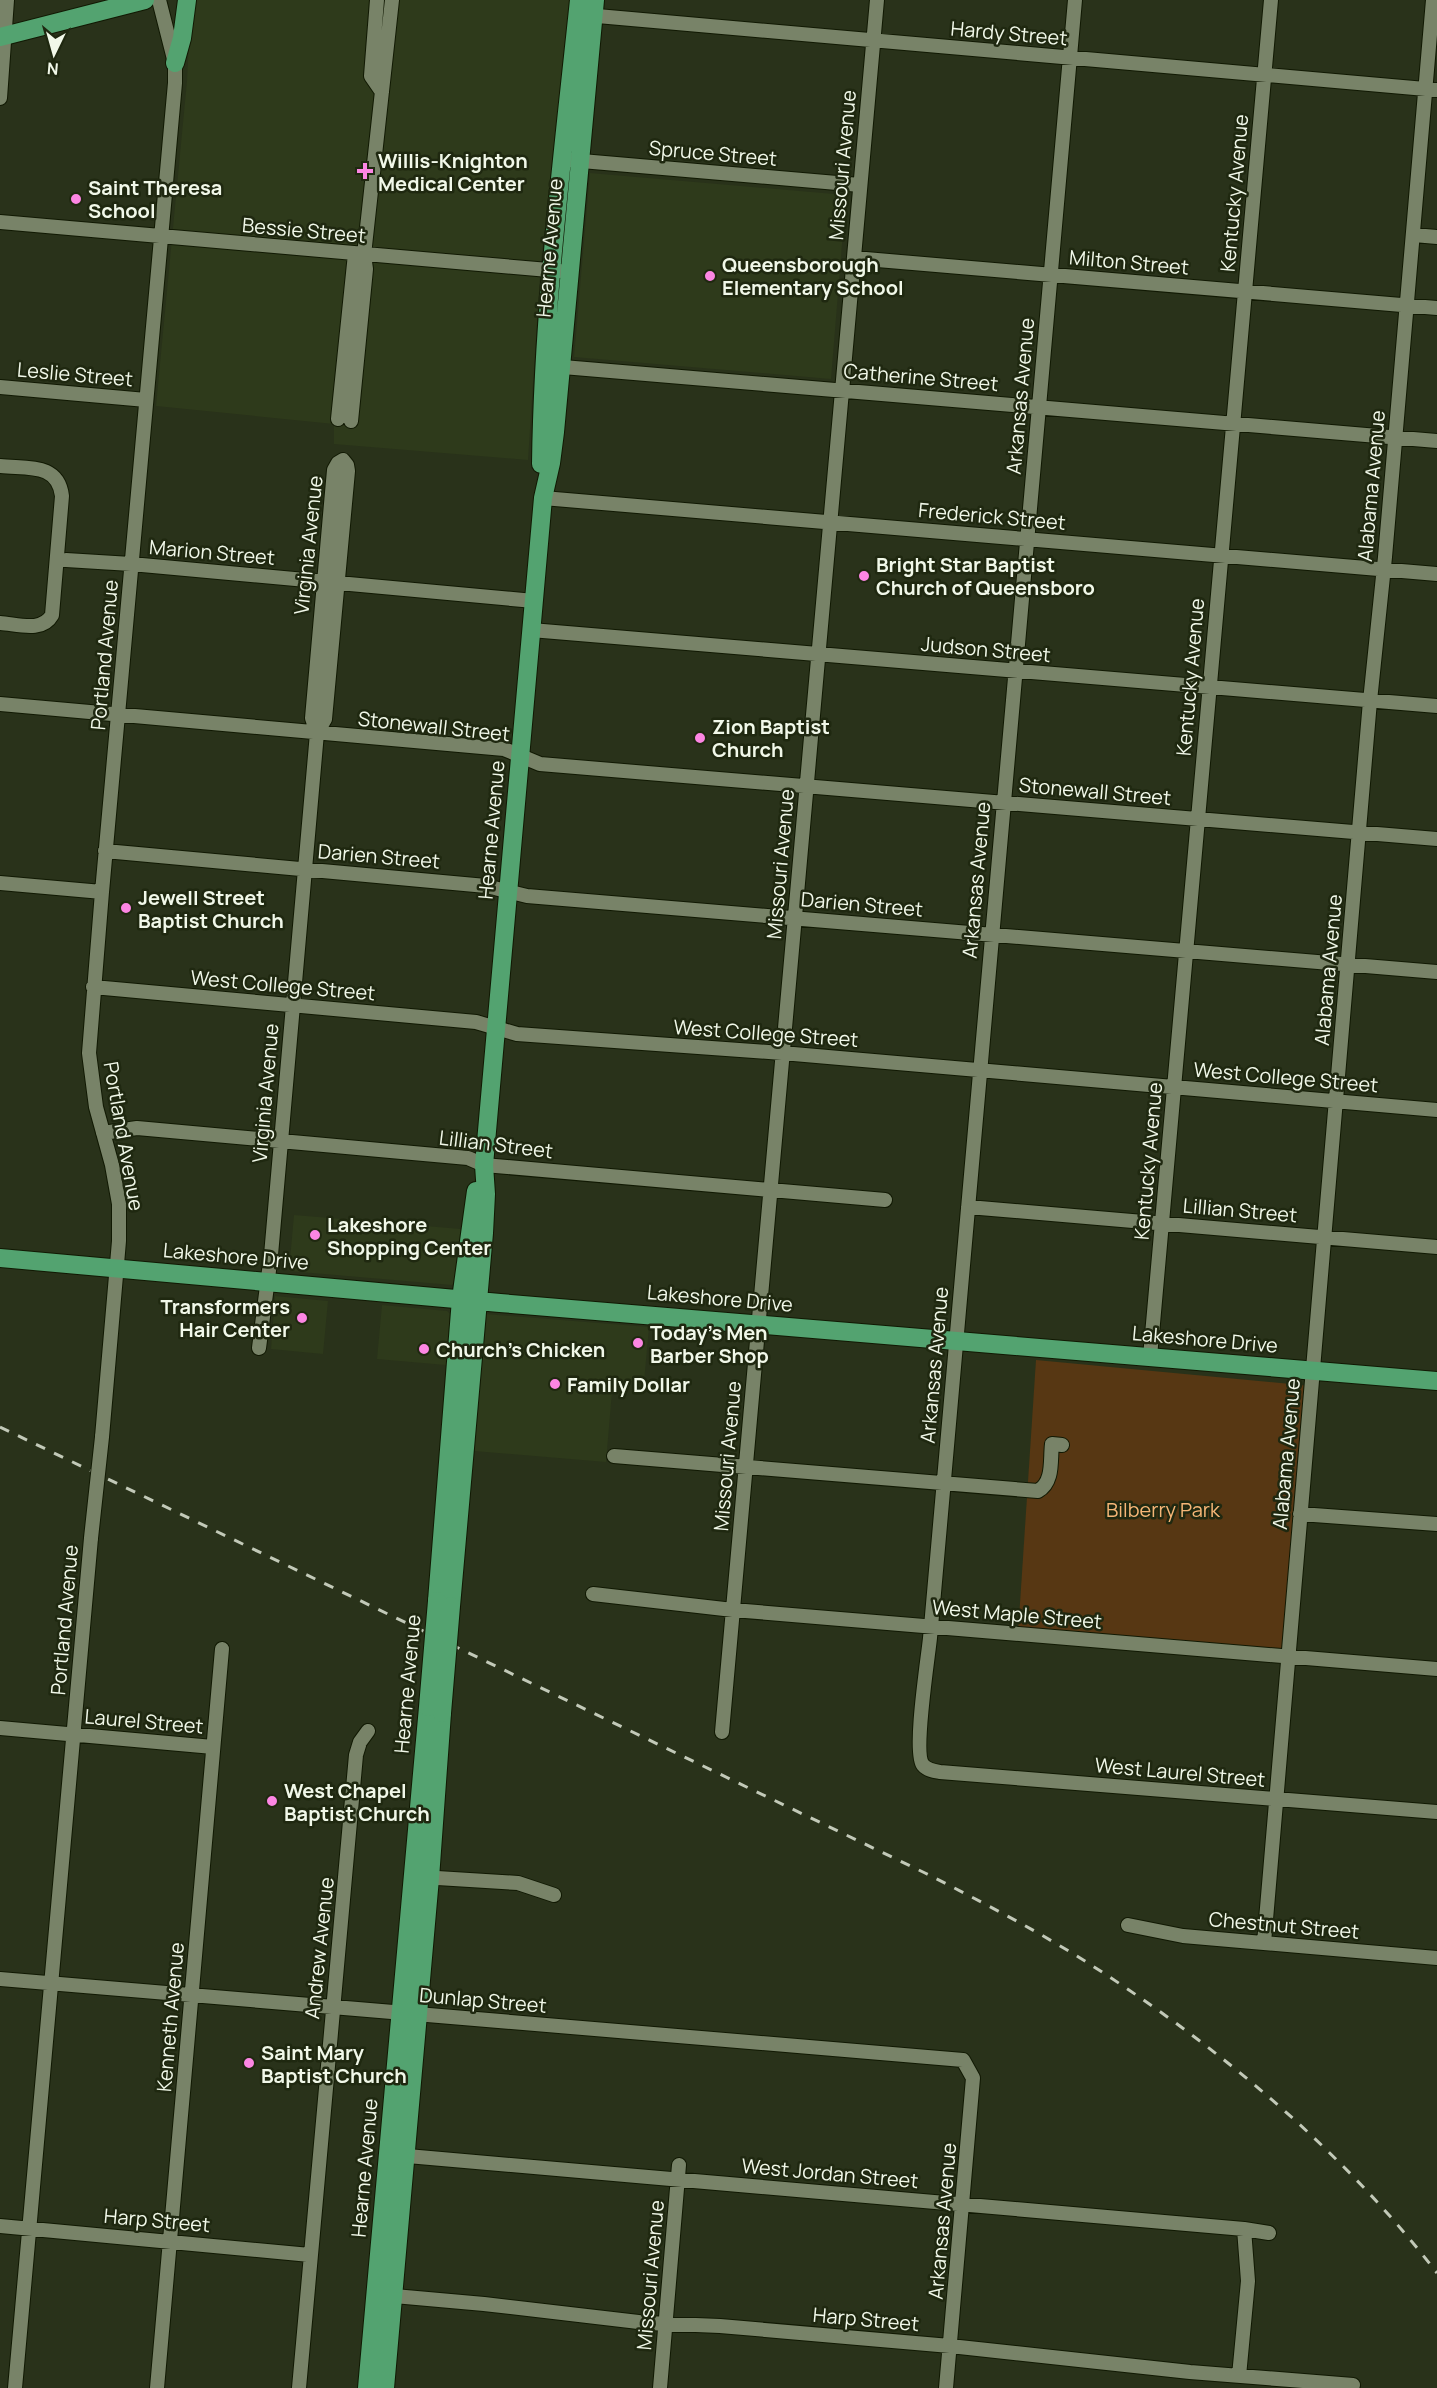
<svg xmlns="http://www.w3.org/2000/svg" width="1437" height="2388" font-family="Manrope,sans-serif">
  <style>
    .built { fill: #2e3a1b }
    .green { fill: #573713 }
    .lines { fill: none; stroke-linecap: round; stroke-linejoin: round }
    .minor-casing { stroke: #111903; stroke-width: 16 }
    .major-casing { stroke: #111903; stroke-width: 20 }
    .minor { stroke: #788368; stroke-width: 14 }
    .major { stroke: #53a370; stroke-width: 18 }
    .rail { stroke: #c2c9b8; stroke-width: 3; stroke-dasharray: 10 10; stroke-linecap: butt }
    .minor-bridge-casing { stroke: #111903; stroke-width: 16; stroke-linecap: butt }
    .major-bridge-casing { stroke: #111903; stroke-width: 20; stroke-linecap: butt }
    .minor-bridge { stroke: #788368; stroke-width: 14 }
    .major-bridge { stroke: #53a370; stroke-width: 18 }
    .poi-dot { fill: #fc86e3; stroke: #1f2810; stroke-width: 2 }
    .labels { text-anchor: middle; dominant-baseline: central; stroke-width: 5; stroke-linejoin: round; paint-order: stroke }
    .street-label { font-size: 20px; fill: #f1f8e9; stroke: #1f2810 }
    .poi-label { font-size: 20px; font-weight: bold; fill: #f1f8e9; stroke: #1f2810; text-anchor: start }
    .park-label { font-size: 20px; fill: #f6b677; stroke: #1f2810 }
  </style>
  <rect width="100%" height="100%" fill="#29321a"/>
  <path class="built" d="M191 0H571L541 261 528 460 334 444V424L156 406 187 81Z
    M590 173 846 195 831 379 574 357Z
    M294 1215 461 1229 456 1282 452 1285 289 1271Z
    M275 1296 328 1301 323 1354 271 1349Z
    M382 1305 447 1311 450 1314 446 1365 377 1359Z
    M485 1314 649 1327 644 1382 613 1380 606 1462 474 1451Z"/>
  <path class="green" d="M1036 1360 1311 1386 1288 1656 1018 1634Z"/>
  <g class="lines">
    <defs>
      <path id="minor" d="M377 0 371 76 382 92
        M1075 0 930 1638C928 1658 913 1753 923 1765 927 1770 934 1771 940 1772L1437 1812
        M586 15 1437 90
        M0 98 7 0
        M570 160 860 185
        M0 222 560 271
        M1414 235 1437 237
        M854 258 1437 308
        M551 366 1437 441
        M0 387 146 400
        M338 419 355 254
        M351 421 366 269 364 255 392 0
        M0 466C26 469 58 462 62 496L52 615C42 633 17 624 0 623
        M543 498 1437 574
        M66 560 131 564 534 601
        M531 630 1437 706
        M0 704 504 749 540 764 1437 839
        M105 851 486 886 527 896 1437 972
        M0 883 102 892
        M93 987 476 1022 517 1034 782 1053 1437 1110
        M103 1133 137 1128 468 1158 484 1165 885 1200
        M968 1207 1437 1247
        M259 1348 271 1255 317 733 312 718 334 470 338 463 343 460 347 465 348 471 325 719 317 733
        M1150 1357 1271 0
        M102 1437 119 1241V1204L112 1165 96 1107 89 1053 102 892 175 83V63L159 0
        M614 1456 1038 1491C1054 1482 1050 1460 1052 1444L1062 1445
        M1300 1514 1437 1524
        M593 1594 733 1610 1437 1669
        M0 1728 213 1747
        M722 1732 877 0
        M421 1877 518 1883 554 1895
        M1128 1925 1183 1936 1437 1958
        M1264 1943 1370 701 1385 557 1433 0
        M0 1979 963 2060 973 2078 946 2388
        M396 2155 1244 2229 1269 2233
        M0 2226 310 2255
        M383 2295 484 2304 647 2323 720 2326 950 2346 1190 2372 1353 2385
        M1239 2376 1248 2281 1244 2229
        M15 2388 91 1538
        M157 2388 222 1649
        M299 2388 356 1755 360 1742 368 1731
        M660 2388 679 2165"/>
      <path id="major" d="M0 37 145 0
        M175 63 182 38 187 0
        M541 464C543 309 563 154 579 0
        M0 1258 500 1303 1437 1381
        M437 1601 461 1299 476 1191
        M451 1606 484 1233 486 1194 484 1165 543 498 551 463 555 432 595 0
        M367 2388 428 1707
        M385 2388 430 1878 442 1713"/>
    </defs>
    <use href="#minor" class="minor-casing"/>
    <use href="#major" class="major-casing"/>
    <use href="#minor" class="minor"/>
    <use href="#major" class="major"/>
    <path class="rail" d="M0 1427 925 1873C980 1901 1036 1930 1088 1963 1218 2046 1342 2150 1437 2273"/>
    <defs>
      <path id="minor-bridge" d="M91 1538 102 1437"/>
      <path id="major-bridge" d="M428 1707 437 1601
        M442 1713 451 1606"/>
    </defs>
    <use href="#minor-bridge" class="minor-bridge-casing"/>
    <use href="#major-bridge" class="major-bridge-casing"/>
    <use href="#minor-bridge" class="minor-bridge"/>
    <use href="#major-bridge" class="major-bridge"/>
  </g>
  <g class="poi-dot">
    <path d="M362 162h6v6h6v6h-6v6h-6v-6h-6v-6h6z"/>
    <circle cx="76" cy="199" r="6"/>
    <circle cx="710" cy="276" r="6"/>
    <circle cx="864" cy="576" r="6"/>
    <circle cx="700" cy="738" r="6"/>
    <circle cx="126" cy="908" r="6"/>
    <circle cx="315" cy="1235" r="6"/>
    <circle cx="302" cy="1318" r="6"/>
    <circle cx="638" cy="1343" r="6"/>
    <circle cx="424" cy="1349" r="6"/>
    <circle cx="555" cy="1384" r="6"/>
    <circle cx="272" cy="1801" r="6"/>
    <circle cx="249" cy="2063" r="6"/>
  </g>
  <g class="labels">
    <g class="street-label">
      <text transform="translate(1009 33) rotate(5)">Hardy Street</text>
      <text transform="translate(713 153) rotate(5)">Spruce Street</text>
      <text transform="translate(842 165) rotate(-85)">Missouri Avenue</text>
      <text transform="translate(1234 193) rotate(-85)">Kentucky Avenue</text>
      <text transform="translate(304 230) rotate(5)">Bessie Street</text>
      <text transform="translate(549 248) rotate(-85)">Hearne Avenue</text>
      <text transform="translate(1129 262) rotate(5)">Milton Street</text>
      <text transform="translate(75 374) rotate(5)">Leslie Street</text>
      <text transform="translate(921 377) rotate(5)">Catherine Street</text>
      <text transform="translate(1020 396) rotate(-85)">Arkansas Avenue</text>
      <text transform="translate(1371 486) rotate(-85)">Alabama Avenue</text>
      <text transform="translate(992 516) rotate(5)">Frederick Street</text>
      <text transform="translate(308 545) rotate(-84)">Virginia Avenue</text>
      <text transform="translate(212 552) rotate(5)">Marion Street</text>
      <text transform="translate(986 649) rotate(5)">Judson Street</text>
      <text transform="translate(104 655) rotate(-85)">Portland Avenue</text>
      <text transform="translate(1190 677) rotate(-85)">Kentucky Avenue</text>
      <text transform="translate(434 726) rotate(6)">Stonewall Street</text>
      <text transform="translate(1095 791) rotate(5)">Stonewall Street</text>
      <text transform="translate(491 830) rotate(-85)">Hearne Avenue</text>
      <text transform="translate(379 856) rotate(5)">Darien Street</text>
      <text transform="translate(780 864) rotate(-85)">Missouri Avenue</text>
      <text transform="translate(976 880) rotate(-85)">Arkansas Avenue</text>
      <text transform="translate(862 904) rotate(5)">Darien Street</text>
      <text transform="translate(1328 970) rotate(-85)">Alabama Avenue</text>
      <text transform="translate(283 985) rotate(5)">West College Street</text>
      <text transform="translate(766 1033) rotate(4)">West College Street</text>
      <text transform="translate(1286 1077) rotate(5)">West College Street</text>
      <text transform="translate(265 1093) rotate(-85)">Virginia Avenue</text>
      <text transform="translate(124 1136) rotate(80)">Portland Avenue</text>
      <text transform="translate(496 1144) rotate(7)">Lillian Street</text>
      <text transform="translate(1148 1161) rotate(-85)">Kentucky Avenue</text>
      <text transform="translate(1240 1210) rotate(5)">Lillian Street</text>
      <text transform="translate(236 1256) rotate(5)">Lakeshore Drive</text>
      <text transform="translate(720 1298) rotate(5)">Lakeshore Drive</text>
      <text transform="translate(1205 1339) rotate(5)">Lakeshore Drive</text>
      <text transform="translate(934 1365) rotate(-85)">Arkansas Avenue</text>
      <text transform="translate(1286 1454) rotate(-85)">Alabama Avenue</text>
      <text transform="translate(727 1456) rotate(-85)">Missouri Avenue</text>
      <text transform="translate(1017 1614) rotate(5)">West Maple Street</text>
      <text transform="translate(64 1620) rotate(-85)">Portland Avenue</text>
      <text transform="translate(407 1684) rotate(-85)">Hearne Avenue</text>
      <text transform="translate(144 1721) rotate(5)">Laurel Street</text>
      <text transform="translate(1180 1772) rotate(5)">West Laurel Street</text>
      <text transform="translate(1284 1925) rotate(5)">Chestnut Street</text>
      <text transform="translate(319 1948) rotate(-84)">Andrew Avenue</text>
      <text transform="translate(483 2000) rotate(5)">Dunlap Street</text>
      <text transform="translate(170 2017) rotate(-85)">Kenneth Avenue</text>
      <text transform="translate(364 2168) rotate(-85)">Hearne Avenue</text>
      <text transform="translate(830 2173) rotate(5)">West Jordan Street</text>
      <text transform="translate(157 2220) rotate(5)">Harp Street</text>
      <text transform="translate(942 2221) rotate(-85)">Arkansas Avenue</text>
      <text transform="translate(650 2275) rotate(-85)">Missouri Avenue</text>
      <text transform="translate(866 2319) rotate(5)">Harp Street</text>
    </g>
    <g class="poi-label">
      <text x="378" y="160">Willis-Knighton<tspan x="378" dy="23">Medical Center</tspan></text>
      <text x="88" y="187">Saint Theresa<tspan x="88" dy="23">School</tspan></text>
      <text x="722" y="264">Queensborough<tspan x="722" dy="23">Elementary School</tspan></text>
      <text x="876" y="564">Bright Star Baptist<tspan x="876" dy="23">Church of Queensboro</tspan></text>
      <text x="712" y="726">Zion Baptist<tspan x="712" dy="23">Church</tspan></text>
      <text x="138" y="897">Jewell Street<tspan x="138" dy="23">Baptist Church</tspan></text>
      <text x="327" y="1224">Lakeshore<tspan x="327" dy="23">Shopping Center</tspan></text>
      <text x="290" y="1306" text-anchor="end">Transformers<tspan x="290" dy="23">Hair Center</tspan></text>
      <text x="650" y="1332">Today's Men<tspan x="650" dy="23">Barber Shop</tspan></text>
      <text x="436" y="1349">Church's Chicken</text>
      <text x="567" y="1384">Family Dollar</text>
      <text x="284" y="1790">West Chapel<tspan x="284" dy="23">Baptist Church</tspan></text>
      <text x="261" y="2052">Saint Mary<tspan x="261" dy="23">Baptist Church</tspan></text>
    </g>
    <g class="park-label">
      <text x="1163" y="1509">Bilberry Park</text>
    </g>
  </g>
  <g transform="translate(54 54) rotate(185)" stroke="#1f2810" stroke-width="4.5" paint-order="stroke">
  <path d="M0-4.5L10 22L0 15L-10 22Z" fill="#f1f8e9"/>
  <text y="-9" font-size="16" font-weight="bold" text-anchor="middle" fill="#f1f8e9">N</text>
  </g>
</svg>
